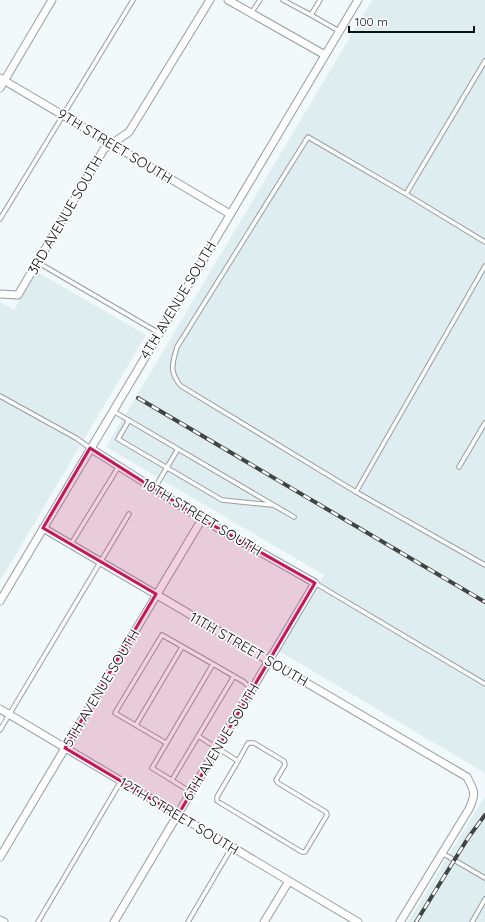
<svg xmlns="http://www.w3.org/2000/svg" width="485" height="922" font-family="Quicksand,sans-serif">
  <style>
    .built { fill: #deeef0 }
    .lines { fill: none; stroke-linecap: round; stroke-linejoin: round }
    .lane-casing { stroke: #979d9e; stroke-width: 5.5 }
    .street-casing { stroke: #979d9e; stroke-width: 9 }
    .lane { stroke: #fff; stroke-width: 3.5 }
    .street { stroke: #fff; stroke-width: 7 }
    .rail-casing { stroke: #414444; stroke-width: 4 }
    .rail { stroke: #fff; stroke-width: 2.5; stroke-dasharray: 8; stroke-linecap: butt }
    .marked { fill: #c2185b; fill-opacity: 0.2; stroke: #c2185b; stroke-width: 3; stroke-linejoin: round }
    .labels { text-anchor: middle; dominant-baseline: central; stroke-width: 3.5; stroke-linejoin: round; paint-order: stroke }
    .street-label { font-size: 14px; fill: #0f1111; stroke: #fff }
  </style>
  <rect width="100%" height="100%" fill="#f2f9fa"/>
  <path class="built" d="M372 0H485V773L279 651 324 575 106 447Z
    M36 271 146 335 0 581V302L14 310Z
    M485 796V922H408Z"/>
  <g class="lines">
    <defs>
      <path id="lane" d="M283 0 311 15
        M320 0 311 15 339 31
        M251 13 260 0
        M406 194 485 61
        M0 219 133 0
        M485 242 406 194 308 137 177 347C172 364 169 372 181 386L356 492 485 565
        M37 262 159 333
        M0 396 76 438 90 448
        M113 411 294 517
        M129 420 118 439 222 500 272 505
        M459 467 485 423
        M154 489 178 449
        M356 492 485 266
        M71 544 119 466
        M315 583 485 684
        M136 725 182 647
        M0 730 129 514
        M198 736 238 761 217 797V801L302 852H305L327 815 326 812 278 783 276 780 285 765 284 761 254 743H248L238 761
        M166 743 115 713 162 635 213 664
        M172 780 234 676
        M191 792 152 768 213 664 244 682 252 690
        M442 853 485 878
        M38 922 121 781
        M188 922 232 847
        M472 922 485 899"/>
      <path id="street" d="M228 0 325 55
        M0 78 230 214
        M0 88 52 0
        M0 294 18 295 104 149 129 132 210 0
        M90 448 202 519 315 583 114 922
        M43 528 467 777C475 792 476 794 469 809L400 922
        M0 601 358 0
        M0 709 358 922
        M0 857 202 519
        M0 920 4 922
        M264 922 289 881"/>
    </defs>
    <use href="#lane" class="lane-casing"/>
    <use href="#street" class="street-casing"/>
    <use href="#lane" class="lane"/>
    <use href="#street" class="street"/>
    <defs>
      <path id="rail" d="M138 398 485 602
        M416 922 468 838 485 815"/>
    </defs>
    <use href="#rail" class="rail-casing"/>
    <use href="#rail" class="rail"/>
  </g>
  <path class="marked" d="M90 448 202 519 315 583 178 815 65 748 156 594 43 528Z"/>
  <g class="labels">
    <g class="street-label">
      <text transform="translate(115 146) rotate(31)">9TH STREET SOUTH</text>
      <text transform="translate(65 215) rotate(-60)">3RD AVENUE SOUTH</text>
      <text transform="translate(178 300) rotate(-59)">4TH AVENUE SOUTH</text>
      <text transform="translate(202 517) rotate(31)">10TH STREET SOUTH</text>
      <text transform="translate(249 649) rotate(30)">11TH STREET SOUTH</text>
      <text transform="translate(101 688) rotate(-59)">5TH AVENUE SOUTH</text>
      <text transform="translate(221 742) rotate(-59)">6TH AVENUE SOUTH</text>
      <text transform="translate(179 816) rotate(31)">12TH STREET SOUTH</text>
    </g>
  </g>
  <path d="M349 26v6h125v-6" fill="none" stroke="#0f1111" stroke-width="2"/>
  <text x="355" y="26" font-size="12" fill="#0f1111" stroke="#ffffff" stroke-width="3" paint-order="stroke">100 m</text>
</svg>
